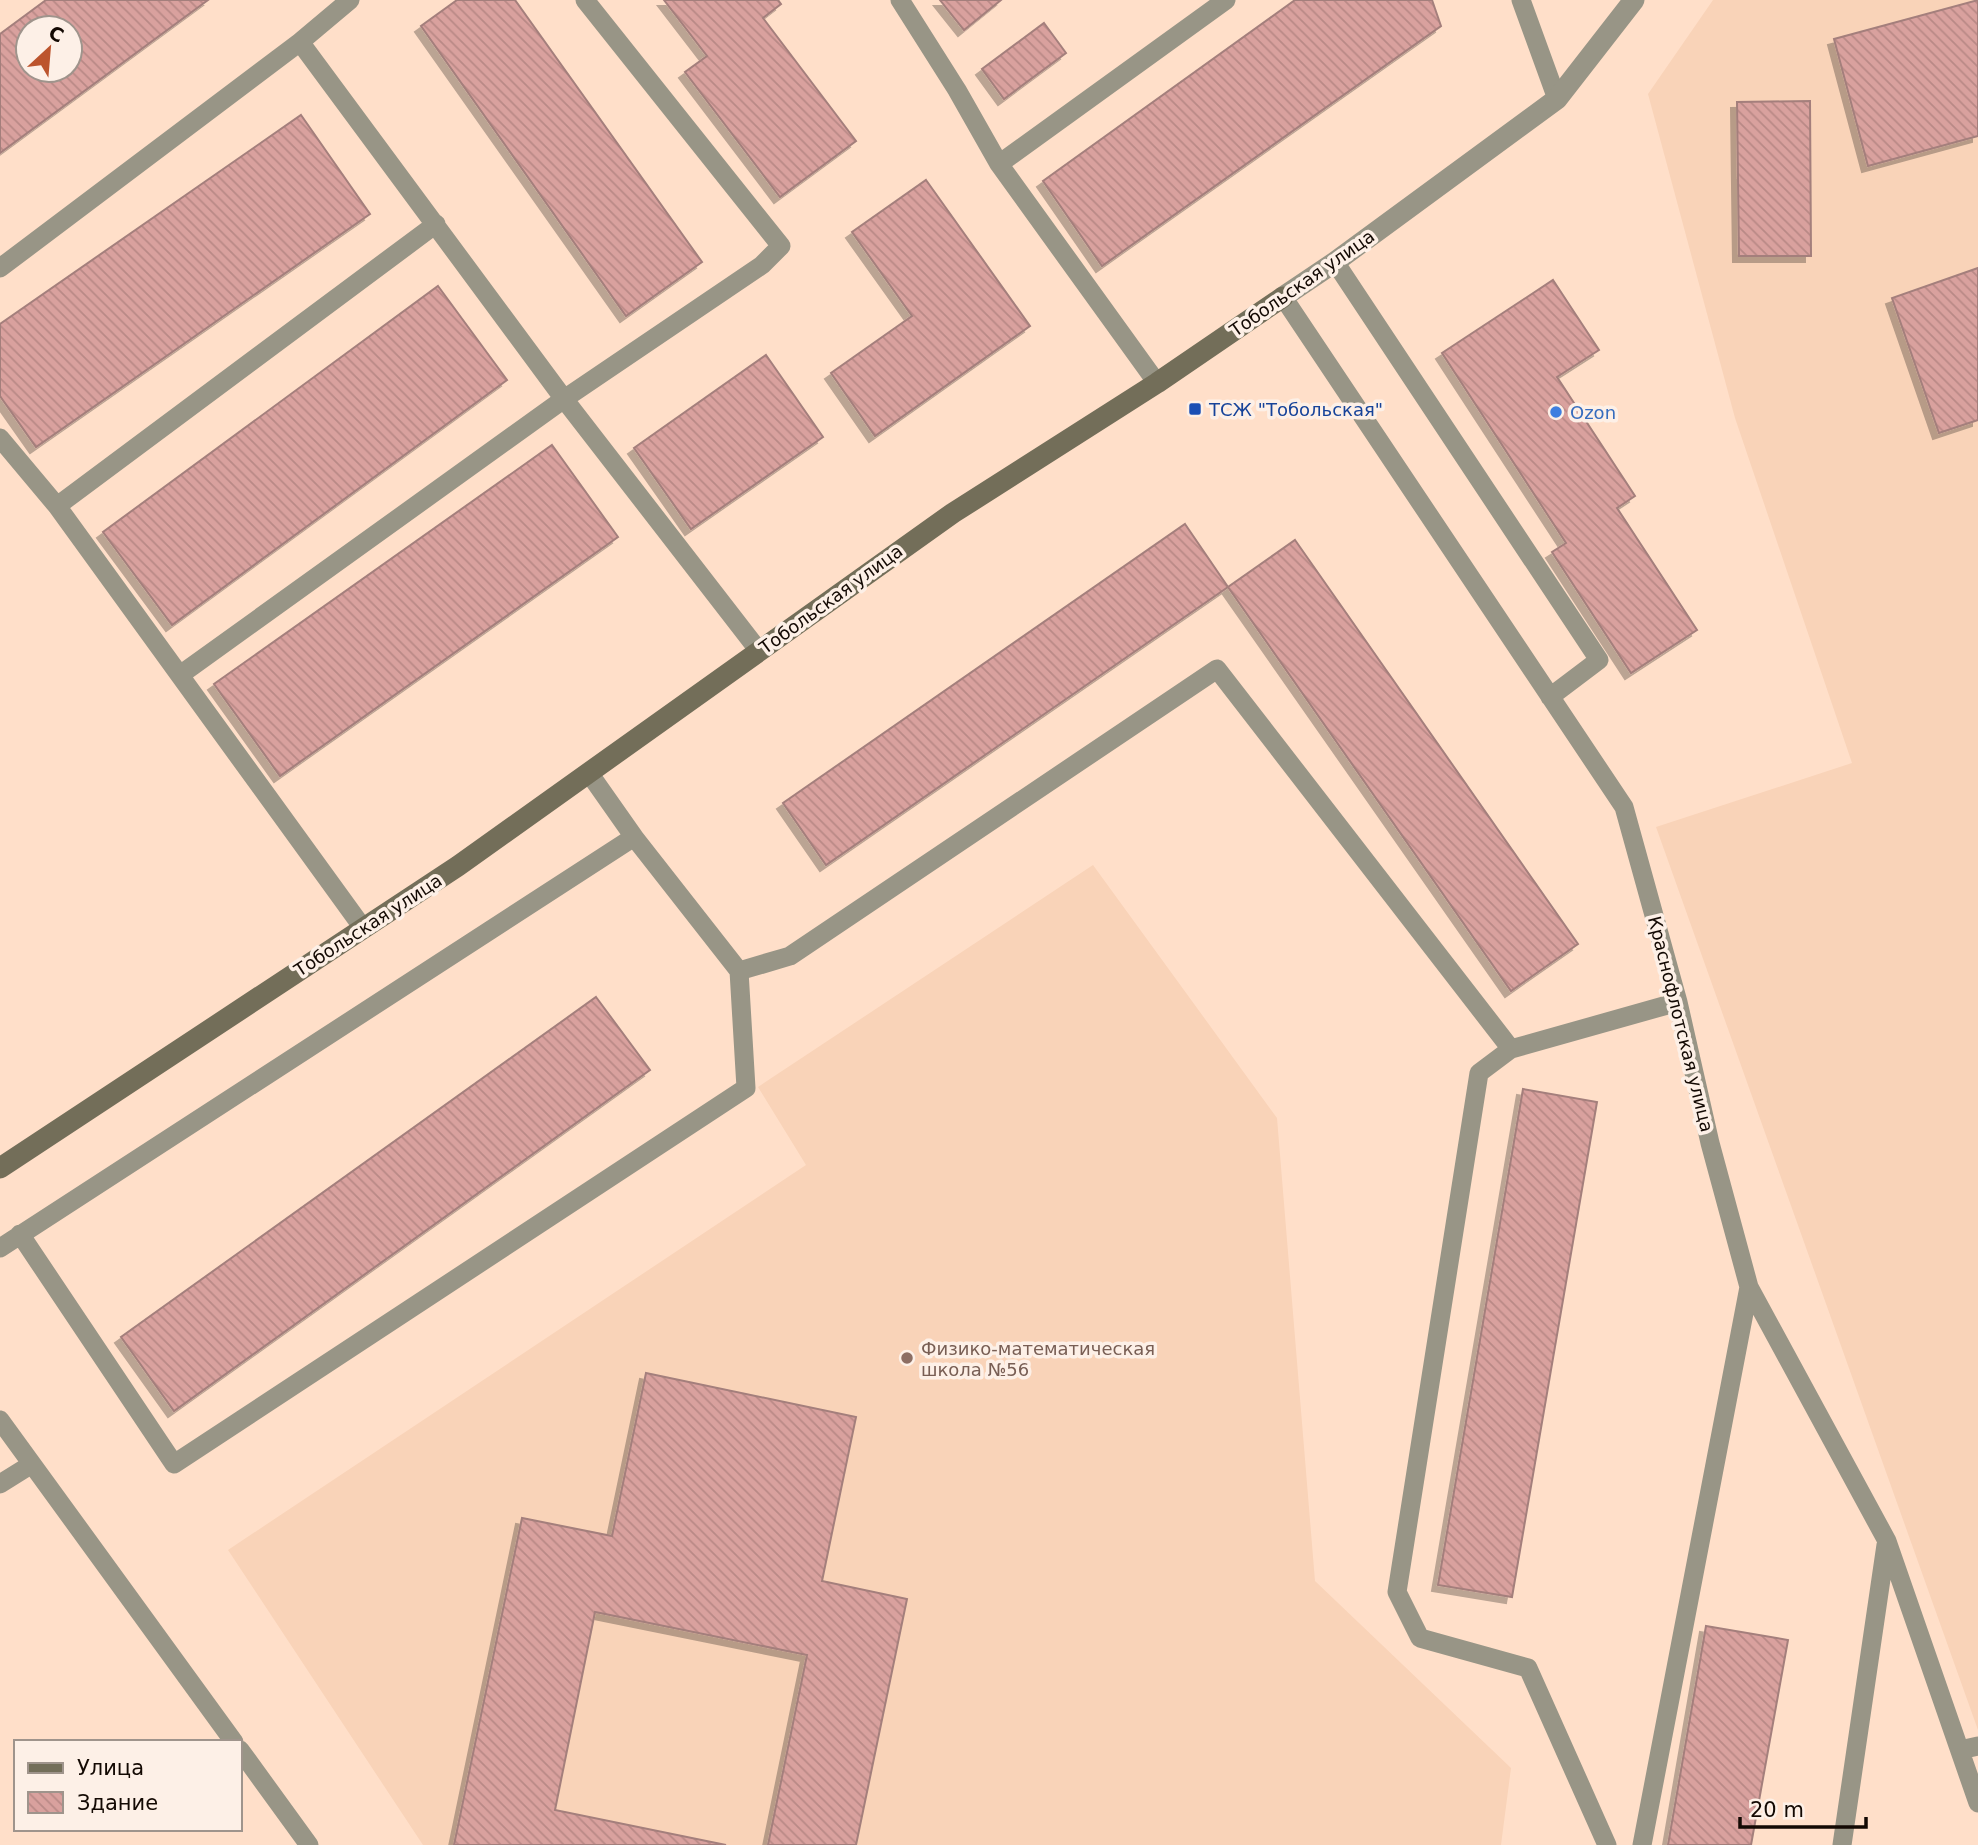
<svg xmlns="http://www.w3.org/2000/svg" width="1978" height="1845" font-family="'DejaVu Sans',sans-serif">
  <style>
    .built { fill: #f9d3b8 }
    .building { fill: url(#building-back-hatch); stroke: #a47f7c; stroke-width: 2; fill-rule: evenodd; filter: url(#shadow) }
    .lines { fill: none; stroke-linecap: round; stroke-linejoin: round }
    .lane { stroke: #989586; stroke-width: 19 }
    .street { stroke: #989586; stroke-width: 21 }
    .secondary { stroke: #736e59; stroke-width: 21 }
    .transit-dot { fill: #1a4fb4; stroke: #fdf0e7; stroke-width: 2.5 }
    .shop-dot { fill: #3f7fe0; stroke: #fdf0e7; stroke-width: 2.5 }
    .education-dot { fill: #8d6e63; stroke: #fdf0e7; stroke-width: 2.5 }
    .labels { text-anchor: middle; dominant-baseline: central; stroke-width: 7; stroke-linejoin: round; paint-order: stroke }
    .street-label { font-size: 18px; fill: #130903; stroke: #fdf0e7 }
    .transit-label { font-size: 18px; fill: #164399; stroke: #fdf0e7; text-anchor: start }
    .shop-label { font-size: 18px; fill: #366cbe; stroke: #fdf0e7; text-anchor: start }
    .education-label { font-size: 18px; fill: #785e54; stroke: #fdf0e7; text-anchor: start }
  </style>
  <defs>
    <pattern id="building-back-hatch" width="6" height="6" patternUnits="userSpaceOnUse" patternTransform="scale(1.75)"><rect width="6" height="6" fill="#d9a19e"/><path d="M-1 5l2 2M0 0l6 6M5-1l2 2" fill="none" stroke="#b98986"/></pattern>
    <filter id="shadow"><feDropShadow dx="-6" dy="6" stdDeviation="0" flood-color="#0004"/></filter>
  </defs>
  <rect width="100%" height="100%" fill="#ffdfc9"/>
  <path class="built" d="M1713 0H1978V1730L1656 827 1852 763 1735 418 1648 94Z
    M1093 865 1277 1118 1315 1581 1511 1768 1501 1845H423L228 1550 806 1165 758 1087Z"/>
  <path class="building" d="M46 0H208L0 153V34ZM28 28H70V70H28Z
    M457 0H515L702 262 626 316 421 26Z
    M664 0H778L781 4 763 18 856 141 780 197 685 72 707 56Z
    M940 0H1001L964 30Z
    M1295 0H1432L1441 26 1102 266 1043 181Z
    M1978 0V136L1868 166 1834 39Z
    M1044 23 1066 53 1004 99 982 69Z
    M1810 101 1811 256H1739L1737 102Z
    M301 115 370 214 36 447 0 396V324Z
    M926 180 1030 326 875 436 831 373 912 316 852 232Z
    M1978 268V420L1939 433 1892 298Z
    M1553 280 1599 350 1557 377 1635 496 1617 508 1697 630 1631 673 1552 552 1566 543 1442 353Z
    M438 286 507 380 172 625 103 532Z
    M766 355 823 437 691 529 634 448Z
    M552 445 618 537 280 776 214 684Z
    M1185 524 1228 587 826 865 783 803Z
    M1295 540 1578 944 1511 991 1228 587Z
    M596 997 650 1070 174 1411 121 1337Z
    M1523 1089 1597 1102 1512 1597 1438 1585Z
    M646 1373 856 1417 822 1581 907 1599 856 1845H768L807 1655 595 1612 555 1810 726 1845H454L522 1518 612 1536Z
    M1706 1626 1788 1640 1751 1845H1668Z"/>
  <g class="lines">
    <path class="lane" d="M900 0 957 90 999 164 1157 383
      M1521 0 1557 99
      M300 42 350 0
      M999 164 1226 0
      M1335 262 1599 660 1550 697
      M0 268 300 42 564 399 759 651
      M1283 297 1624 807 1678 1002 1710 1143 1749 1287 1887 1541 1978 1803
      M0 438 57 506 363 928
      M57 506 436 224
      M180 675 564 399 762 265 781 246 585 0
      M589 773 634 837
      M1511 1049 1479 1073 1397 1592 1420 1638 1528 1668 1607 1845
      M20 1234 174 1464 746 1088 739 971
      M0 1248 634 837 739 971 790 956 1217 669 1511 1049 1678 1002
      M0 1420 234 1742
      M0 1484 32 1464
      M240 1750 309 1845
      M1960 1750 1978 1746
      M1642 1845 1749 1287
      M1842 1845 1886 1545"/>
    <path class="street" d="M1283 297 1335 262 1557 99 1634 0"/>
    <path class="secondary" d="M0 1168 458 866 953 513 1157 383 1283 297"/>
  </g>
  <rect class="transit-dot" x="1188" y="402" width="14" height="14" rx="3.5"/>
  <circle class="shop-dot" cx="1556" cy="412" r="7"/>
  <circle class="education-dot" cx="907" cy="1358" r="7"/>
  <g class="labels">
    <g class="street-label">
      <text transform="translate(1302 283) rotate(-35)">Тобольская улица</text>
      <text transform="translate(831 599) rotate(-36)">Тобольская улица</text>
      <text transform="translate(368 925) rotate(-33)">Тобольская улица</text>
      <text transform="translate(1681 1024) rotate(76)">Краснофлотская улица</text>
    </g>
    <g class="transit-label">
      <text x="1209" y="409">ТСЖ "Тобольская"</text>
    </g>
    <g class="shop-label">
      <text x="1570" y="412">Ozon</text>
    </g>
    <g class="education-label">
      <text x="921" y="1348">Физико-математическая<tspan x="921" dy="21">школа №56</tspan></text>
    </g>
  </g>
  <rect x="14" y="1740" width="228" height="91" fill="#fdf0e7" stroke="#9f948c" stroke-width="2"/>
  <rect x="28" y="1763" width="35" height="10" fill="#736e59" stroke="#9f948c" stroke-width="2"/>
  <text x="77" y="1775" font-size="21" fill="#130903">Улица</text>
  <rect x="28" y="1792" width="35" height="21" fill="url(#building-back-hatch)" stroke="#9f948c" stroke-width="2"/>
  <text x="77" y="1810" font-size="21" fill="#130903">Здание</text>
  <g transform="translate(49 49) rotate(26)"><circle r="33" fill="#fdf0e7" stroke="#9f948c" stroke-width="2"/>
  <path d="M0-5L12 26L0 18L-12 26Z" fill="#bc542d"/>
  <text y="-10" font-size="19" font-weight="bold" text-anchor="middle" fill="#130903">С</text>
  </g>
  <path d="M1740 1817v10h126v-10" fill="none" stroke="#130903" stroke-width="3.5"/>
  <text x="1750" y="1817" font-size="21" fill="#130903" stroke="#fdf0e7" stroke-width="5" paint-order="stroke">20 m</text>
</svg>
